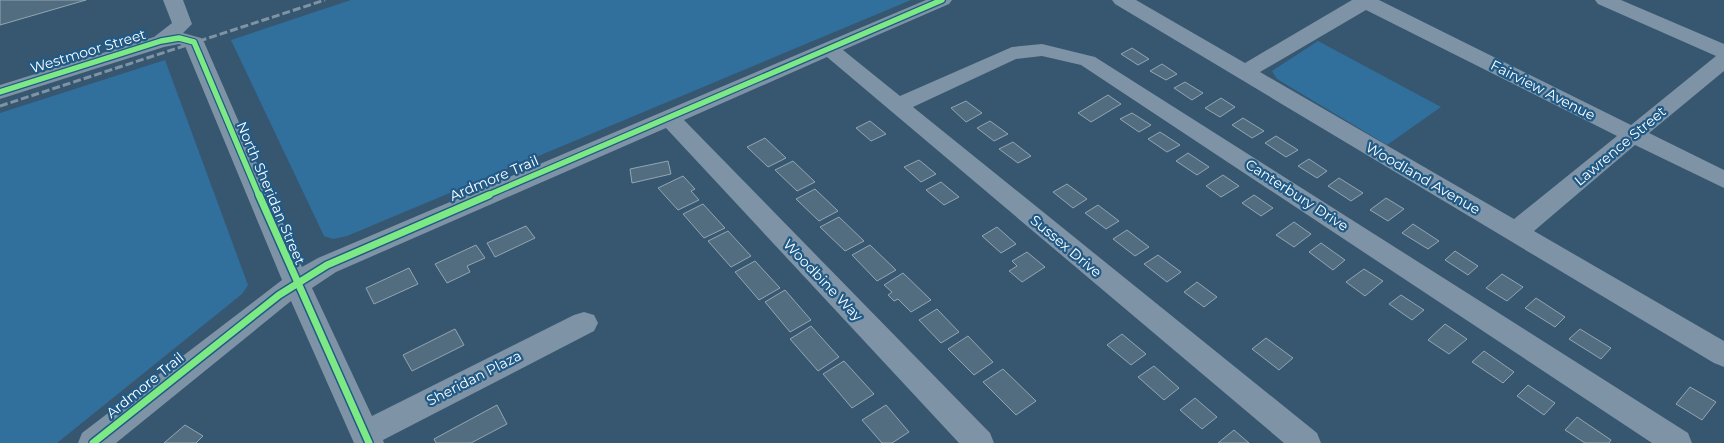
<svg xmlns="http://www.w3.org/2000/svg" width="1724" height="443" font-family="Montserrat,sans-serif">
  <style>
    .green { fill: #316f9d }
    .building { fill: #536d80; stroke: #92a5b3 }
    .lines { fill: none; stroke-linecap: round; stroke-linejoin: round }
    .minor { fill: #7e93a5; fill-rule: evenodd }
    .rail { stroke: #7e93a4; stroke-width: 3; stroke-dasharray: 8 3; stroke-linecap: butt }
    .cycleway-far1-casing { stroke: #205a87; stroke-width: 8 }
    .cycleway-casing { stroke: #205a87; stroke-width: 10 }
    .cycleway-far1 { stroke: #7ce984; stroke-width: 5.5 }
    .cycleway { stroke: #7ce984; stroke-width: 7 }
    .labels { text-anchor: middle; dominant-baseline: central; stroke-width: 4.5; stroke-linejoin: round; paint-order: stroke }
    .street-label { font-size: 14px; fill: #fff; stroke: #205a87 }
  </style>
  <rect width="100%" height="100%" fill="#375770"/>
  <path class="green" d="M351 0H911L347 236 333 239 324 236 231 40Z
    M1318 41 1441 107 1387 145 1277 79 1272 71Z
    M165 60 248 285 242 294 57 443H0V113Z"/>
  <path class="building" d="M0 0H86L0 25Z
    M1132 48 1149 59 1138 65 1121 54Z
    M1162 64 1177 74 1166 80 1150 71Z
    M1185 82 1203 93 1192 100 1174 88Z
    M1108 95 1121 104 1091 122 1078 113Z
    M1221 98 1235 107 1220 117 1205 108Z
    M966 101 982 113 966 122 951 108Z
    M1132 113 1151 125 1139 132 1120 119Z
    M1243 118 1264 131 1252 138 1232 125Z
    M870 121 886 134 871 141 856 128Z
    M990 121 1008 134 994 141 977 128Z
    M1160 132 1180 145 1167 152 1148 139Z
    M1276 136 1298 150 1286 157 1265 143Z
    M765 138 786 158 768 167 747 147Z
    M1013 142 1031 156 1018 163 999 149Z
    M1188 153 1209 167 1197 175 1176 161Z
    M1309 159 1327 171 1317 178 1298 166Z
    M919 160 936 174 921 182 904 167Z
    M668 161 671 174 632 183 630 169Z
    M793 161 815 182 797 191 775 170Z
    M1223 175 1239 186 1221 197 1206 186Z
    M683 176 695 189 691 191 699 200 678 210 658 188Z
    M1339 178 1363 193 1351 201 1328 186Z
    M941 182 959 197 944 205 926 190Z
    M1067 184 1087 199 1073 208 1053 192Z
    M815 189 838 211 819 221 796 199Z
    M1254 195 1273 208 1261 216 1242 203Z
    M1386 198 1404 209 1388 221 1370 210Z
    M703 204 725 228 704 238 683 214Z
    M1098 205 1119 221 1106 229 1085 213Z
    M839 217 864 241 845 251 820 227Z
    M1294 222 1311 234 1294 247 1276 235Z
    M1413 224 1439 241 1428 249 1402 233Z
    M526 226 535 238 495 257 487 243Z
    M997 227 1016 244 1001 253 982 236Z
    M1127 230 1149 247 1135 256 1113 239Z
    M728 231 751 256 731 267 708 241Z
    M1321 243 1345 260 1333 270 1309 252Z
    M476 245 485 258 467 266 470 272 447 283 435 264Z
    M870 245 896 270 877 281 852 255Z
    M1455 251 1478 266 1468 275 1445 260Z
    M1027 252 1045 267 1022 282 1009 271 1017 266 1012 261Z
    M1158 255 1181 272 1167 282 1144 264Z
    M755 261 780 288 759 300 735 272Z
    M409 268 418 284 374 304 366 288Z
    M1364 269 1383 281 1365 296 1346 282Z
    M903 273 931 300 911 312 898 299 894 301 888 295 892 292 884 285Z
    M1502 274 1523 287 1507 301 1486 288Z
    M1197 282 1217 297 1204 307 1184 292Z
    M785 290 811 320 790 332 765 302Z
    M1401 295 1424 310 1412 320 1389 304Z
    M1536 298 1565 317 1555 327 1525 308Z
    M937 309 959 332 941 343 919 320Z
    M1445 324 1467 339 1449 354 1428 340Z
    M811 326 839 357 818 371 790 339Z
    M455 329 464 345 412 371 403 355Z
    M1580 329 1611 348 1601 359 1569 339Z
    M1122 334 1146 354 1131 365 1107 345Z
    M968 336 993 362 974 375 948 349Z
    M1266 338 1293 358 1279 370 1252 349Z
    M1484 351 1514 372 1503 383 1472 362Z
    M844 361 874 394 852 408 823 374Z
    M1154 366 1179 388 1164 400 1138 377Z
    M1003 369 1036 401 1016 415 983 382Z
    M1528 385 1555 403 1544 415 1517 396Z
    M1690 387 1716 402 1702 420 1676 404Z
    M1195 398 1217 417 1202 429 1180 410Z
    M497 405 507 424 471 443H436L434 439Z
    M886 405 909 432 892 443H882L862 420Z
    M1577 417 1611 440 1609 443H1585L1565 430Z
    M185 425 203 436 196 443H164Z
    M1234 430 1249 443H1218Z"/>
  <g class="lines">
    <path class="minor" d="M163 0H183L192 24 183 33 201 38 204 42 302 267 318 258 926 0H952L949 4 843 50 900 96 1012 47 1042 44 1095 57 1688 433 1692 443H1652L1081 65 1042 56 1016 59 913 107 1317 433 1321 443H1284L827 57 684 120 990 433 994 443H959L666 128 336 272 312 288 372 416 574 315 584 312 594 315 598 323 594 331 383 440 384 443H354L291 301 116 443H78L82 433 282 280 185 46 179 44 164 47 0 99V85L154 37 172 23Z
      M1112 0H1136L1245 63 1352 0H1379L1631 125 1716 56 1598 4 1595 0H1621L1724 44V71L1649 133 1724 170V188L1635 145 1534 231 1724 341V367L1714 363 1115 4ZM1366 10 1617 136 1514 219 1260 72Z"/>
    <path class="rail" d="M0 106 325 0"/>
    <defs>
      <path id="cycleway-far1" d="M0 92 161 41 179 38 194 42 259 196
        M486 196 942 0"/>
      <path id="cycleway" d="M259 195 369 443
        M93 443 279 295 327 265 489 195"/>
    </defs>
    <use href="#cycleway-far1" class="cycleway-far1-casing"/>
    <use href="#cycleway" class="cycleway-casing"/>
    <use href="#cycleway-far1" class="cycleway-far1"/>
    <use href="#cycleway" class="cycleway"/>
  </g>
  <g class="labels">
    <g class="street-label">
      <text transform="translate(88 51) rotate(-17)">Westmoor Street</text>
      <text transform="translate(1543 90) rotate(27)">Fairview Avenue</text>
      <text transform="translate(1620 146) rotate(-40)">Lawrence Street</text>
      <text transform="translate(494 178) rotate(-23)">Ardmore Trail</text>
      <text transform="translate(1423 178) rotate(30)">Woodland Avenue</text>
      <text transform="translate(271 193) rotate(67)">North Sheridan Street</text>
      <text transform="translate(1297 195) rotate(33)">Canterbury Drive</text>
      <text transform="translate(1066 246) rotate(40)">Sussex Drive</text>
      <text transform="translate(823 280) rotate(46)">Woodbine Way</text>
      <text transform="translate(474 378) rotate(-27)">Sheridan Plaza</text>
      <text transform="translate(145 385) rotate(-39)">Ardmore Trail</text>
    </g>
  </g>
</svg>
